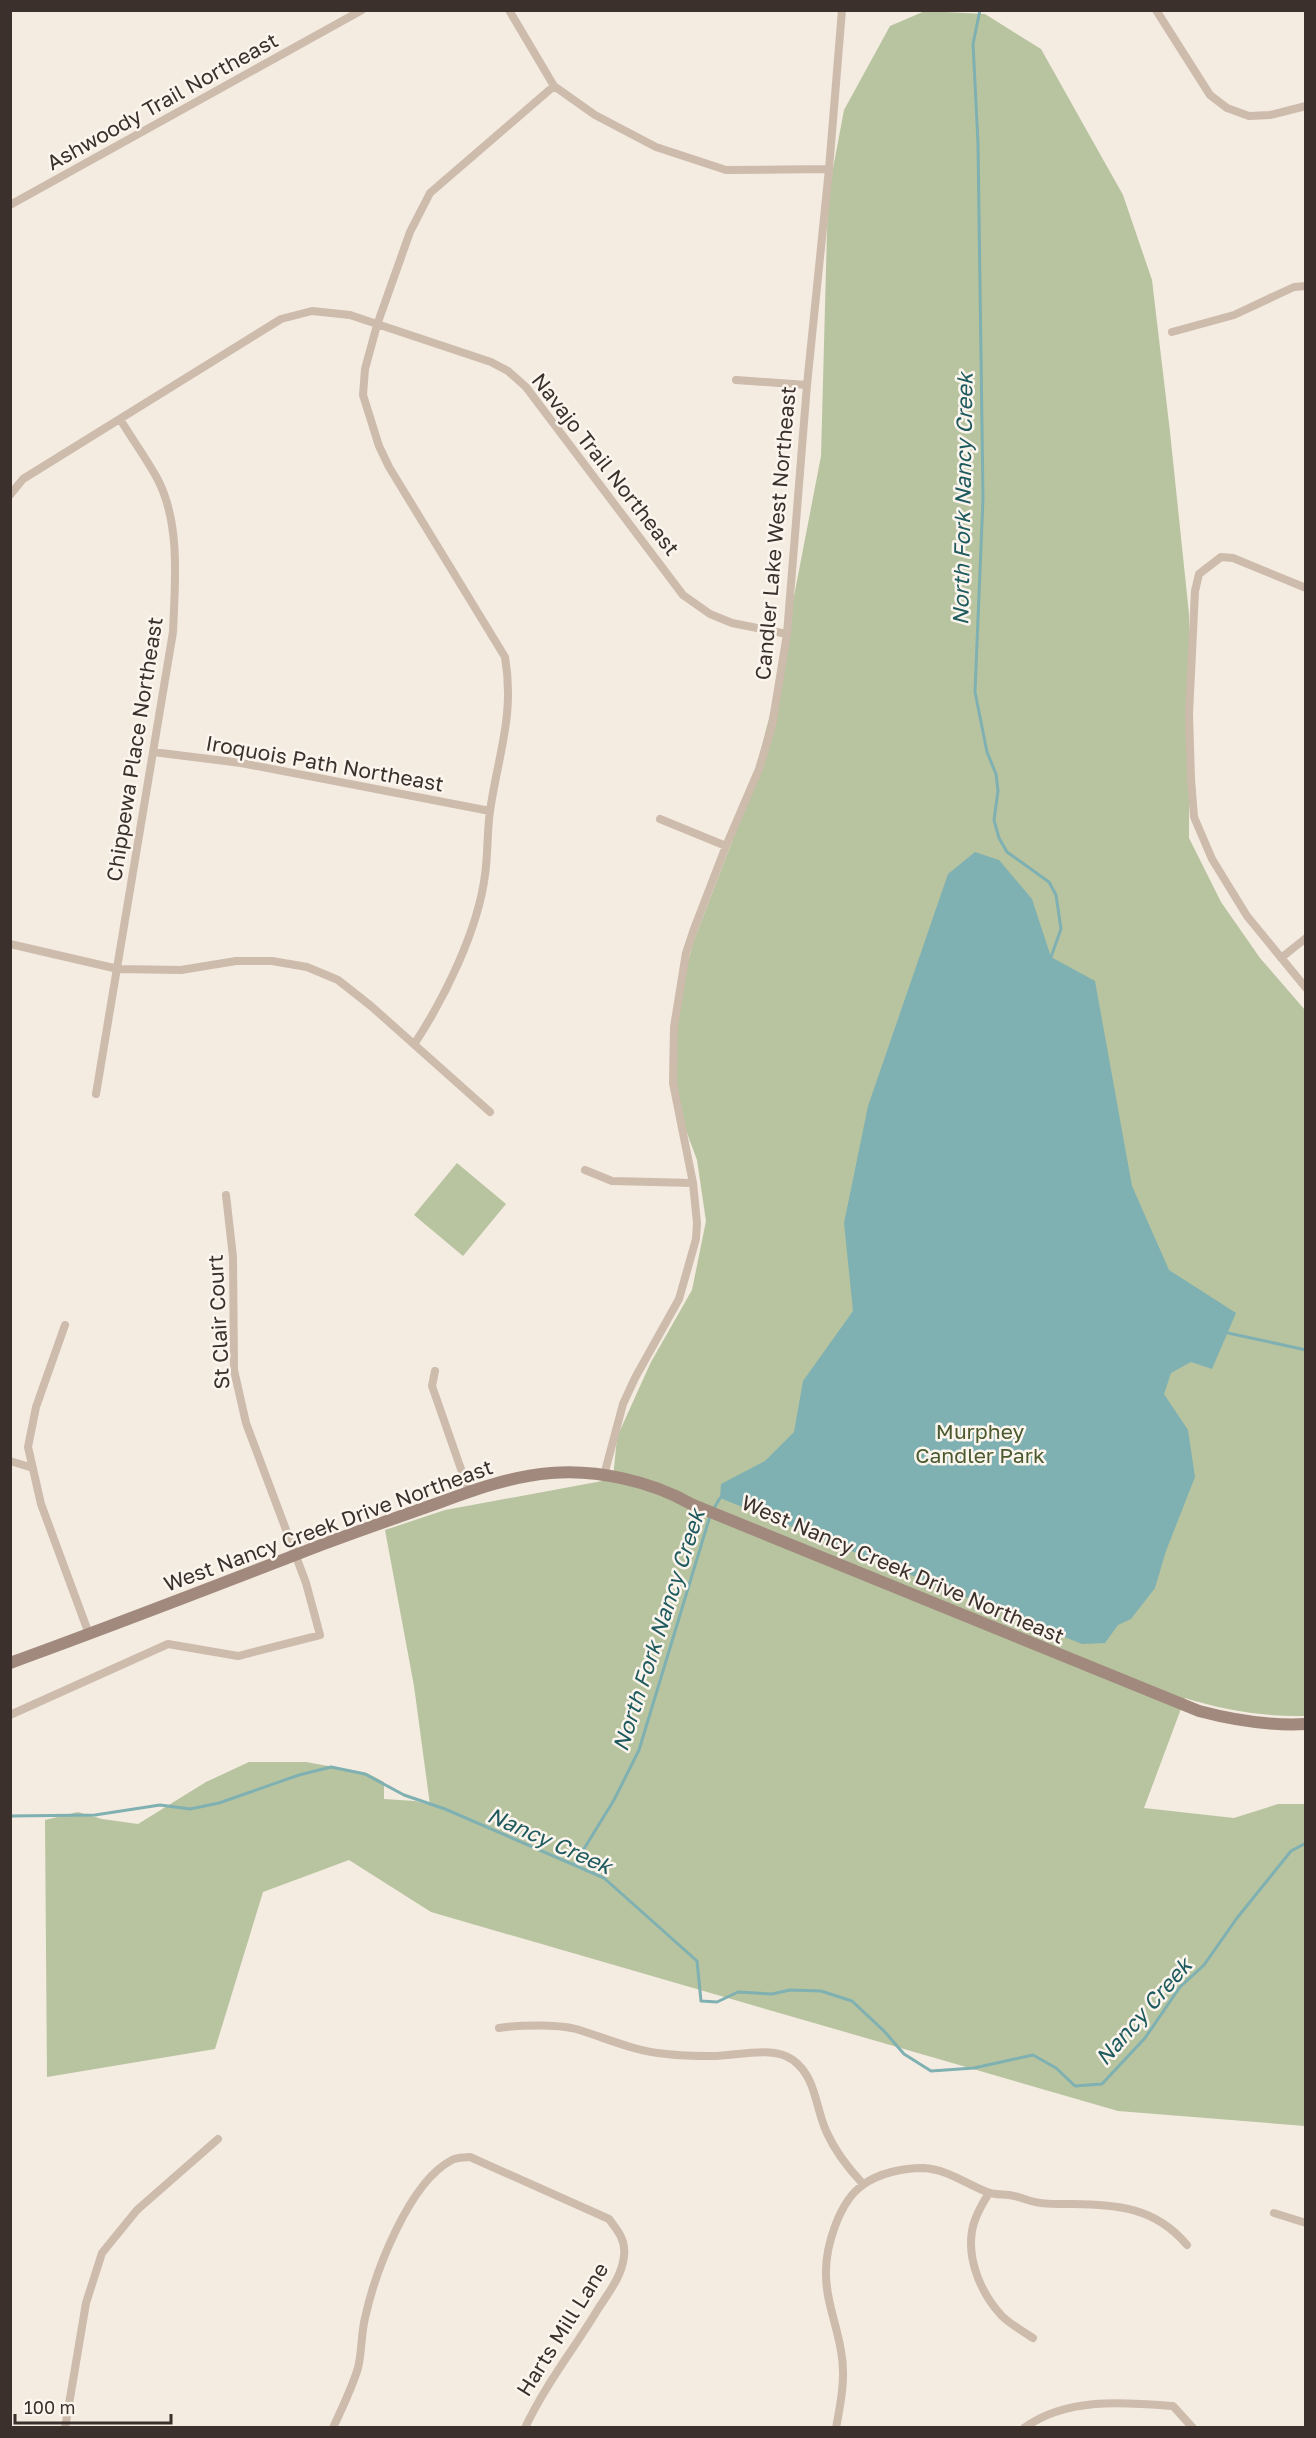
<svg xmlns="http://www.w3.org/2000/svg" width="1316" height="2438" font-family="'Golos Text',sans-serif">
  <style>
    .green { fill: #b8c4a0 }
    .water { fill: #7fb0b2 }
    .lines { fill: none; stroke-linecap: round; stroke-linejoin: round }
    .stream { stroke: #7fb0b2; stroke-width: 3 }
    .street { stroke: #cdbbac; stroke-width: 8 }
    .secondary { stroke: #a18a7d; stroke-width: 12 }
    .labels { text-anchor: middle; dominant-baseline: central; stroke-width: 5; stroke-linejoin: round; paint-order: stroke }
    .street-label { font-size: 21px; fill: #3b302b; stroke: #fbf5ee }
    .park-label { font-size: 21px; fill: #4a5a2e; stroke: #fbf5ee }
    .water-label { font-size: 22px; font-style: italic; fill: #1f5a5e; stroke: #fbf5ee }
  </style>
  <rect width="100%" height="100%" fill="#f4ebe1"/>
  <path class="green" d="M925 11 985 14 1041 49 1123 195 1152 280 1170 432 1189 614V838L1221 902 1260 958 1305 1010V1716C1265 1717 1224 1710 1185 1698L1144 1808 1234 1818 1278 1804H1305V2126L1118 2111 431 1912 349 1860 263 1892 215 2049 47 2077 45 1820 78 1812 102 1819 138 1824 206 1782 249 1762H306L367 1773 384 1782V1799L415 1801 430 1805 414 1686 385 1530 445 1510 613 1479 617 1437 651 1362 692 1290 706 1221 697 1160 673 1095 678 997 694 940 747 803 775 695 821 456 828 195 844 110 890 26Z
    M457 1163 506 1204 463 1256 414 1215Z"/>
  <path class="water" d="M975 852 999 860 1032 899 1051 957 1095 981 1132 1186 1169 1270 1236 1313 1212 1369 1191 1362 1171 1373 1164 1394 1188 1430 1195 1477 1166 1551 1155 1588 1131 1619 1118 1625 1105 1643 1082 1644 720 1498 721 1484 765 1461 794 1432 803 1381 853 1311 844 1223 868 1106 948 874Z"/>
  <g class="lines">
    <path class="stream" d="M980 10 973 44 978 143 983 498 975 692 987 752 996 774 998 791 994 820 999 838 1007 852 1049 882 1056 895 1061 929 1051 957
      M1228 1333 1306 1350
      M713 1510 720 1498
      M10 1816 95 1815 160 1805 190 1809 219 1803 299 1775 331 1767 365 1774 404 1795 445 1809 604 1878 697 1961 701 2001 717 2002 738 1992 772 1994 790 1990 821 1991 852 2001 884 2031 904 2054 931 2071 974 2068 1033 2055 1056 2068 1075 2086 1102 2084 1145 2038 1180 1987 1204 1965 1237 1918 1291 1851 1306 1843
      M574 1865 614 1800 639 1750 710 1516"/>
    <path class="street" d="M509 10 554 86 595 115 656 147 726 170 829 169
      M1156 10 1210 95 1227 108 1249 116 1270 115 1306 106
      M10 205 362 10
      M1172 332 1234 315 1294 287 1306 286
      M736 380 807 385
      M10 495 23 479 281 319 312 311 350 315 491 362 508 371 526 387 683 595 710 614 732 623 787 634
      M1306 588 1233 558 1221 557 1199 574 1195 591 1189 714 1191 779 1194 817 1212 859 1247 916 1306 988
      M153 752 241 763 490 811
      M660 819 726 846
      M10 944 118 969 181 970 236 961H272L307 967 338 980 371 1006 490 1112
      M1281 958 1306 938
      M415 1043C445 997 478 930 485 875 488 854 487 832 490 811 498 755 515 715 505 657L389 467 379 446 363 395 365 369 377 325 410 232 430 193 554 86
      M96 1094 173 632C175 583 181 523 157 478 146 458 132 439 120 419
      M585 1170 612 1181 693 1183
      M65 1325 36 1407 28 1447 41 1504 89 1634
      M435 1371 432 1386 469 1492
      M10 1461 33 1468
      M604 1475 623 1404 635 1378 679 1299 696 1239 697 1223 693 1183 673 1083 674 1027 686 953 694 929 726 846 759 769 772 726 787 634 807 385 829 169 842 10
      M10 1715 168 1644 238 1656 320 1635 306 1583 246 1423 234 1370 233 1257 226 1195
      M499 2028C518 2025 557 2024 576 2029 606 2038 636 2052 667 2054 682 2056 698 2056 713 2056 736 2056 773 2045 793 2060 817 2078 815 2108 827 2133 836 2153 848 2168 863 2184
      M989 2193C982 2204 974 2218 972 2231 967 2261 982 2295 1002 2316 1011 2325 1023 2331 1033 2338
      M1274 2213 1306 2223
      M65 2428 86 2303 102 2253 137 2210 218 2139
      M333 2428C342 2408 352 2388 358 2368 362 2352 361 2334 365 2318 375 2272 409 2182 452 2160 458 2157 464 2158 470 2157L609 2219C618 2231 626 2240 624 2256 622 2276 609 2292 598 2309 574 2349 545 2385 525 2428
      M836 2428C841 2402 846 2376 841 2351 837 2325 826 2301 826 2275 825 2248 839 2201 863 2185 878 2173 904 2168 923 2168 947 2169 966 2184 987 2192 994 2195 1002 2194 1009 2195 1017 2196 1024 2199 1031 2201 1044 2205 1058 2204 1072 2204 1118 2205 1155 2207 1187 2245
      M1024 2428C1066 2397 1124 2402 1173 2406L1193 2428"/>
    <path class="secondary" d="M10 1663C115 1625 218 1585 321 1545 361 1530 401 1516 441 1502 476 1489 513 1476 551 1473 596 1469 651 1481 691 1504L1199 1711C1233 1720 1270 1726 1306 1724"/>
  </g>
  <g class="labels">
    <g class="street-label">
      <text transform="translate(162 101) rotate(-29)">Ashwoody Trail Northeast</text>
      <text transform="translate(606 464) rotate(52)">Navajo Trail Northeast</text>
      <text transform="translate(775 533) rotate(-85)">Candler Lake West Northeast</text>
      <text transform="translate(134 749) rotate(-81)">Chippewa Place Northeast</text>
      <text transform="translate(325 763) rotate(10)">Iroquois Path Northeast</text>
      <text transform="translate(218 1322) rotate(-93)">St Clair Court</text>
      <text transform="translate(328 1525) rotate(-20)">West Nancy Creek Drive Northeast</text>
      <text transform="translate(903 1569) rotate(23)">West Nancy Creek Drive Northeast</text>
      <text transform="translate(562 2329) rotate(-58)">Harts Mill Lane</text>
    </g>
    <g class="park-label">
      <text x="980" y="1431">Murphey<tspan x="980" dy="24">Candler Park</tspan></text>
    </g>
    <g class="water-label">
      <text transform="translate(962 499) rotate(-89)">North Fork Nancy Creek</text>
      <text transform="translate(658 1630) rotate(-72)">North Fork Nancy Creek</text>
      <text transform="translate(550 1840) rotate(24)">Nancy Creek</text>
      <text transform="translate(1143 2011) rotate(-49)">Nancy Creek</text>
    </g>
  </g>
  <rect width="1316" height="2438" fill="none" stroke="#3b302b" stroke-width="24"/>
  <path d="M15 2414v9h156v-9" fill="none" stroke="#3b302b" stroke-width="3"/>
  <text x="24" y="2414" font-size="18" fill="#3b302b" stroke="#fbf5ee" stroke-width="4.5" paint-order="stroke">100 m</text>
</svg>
